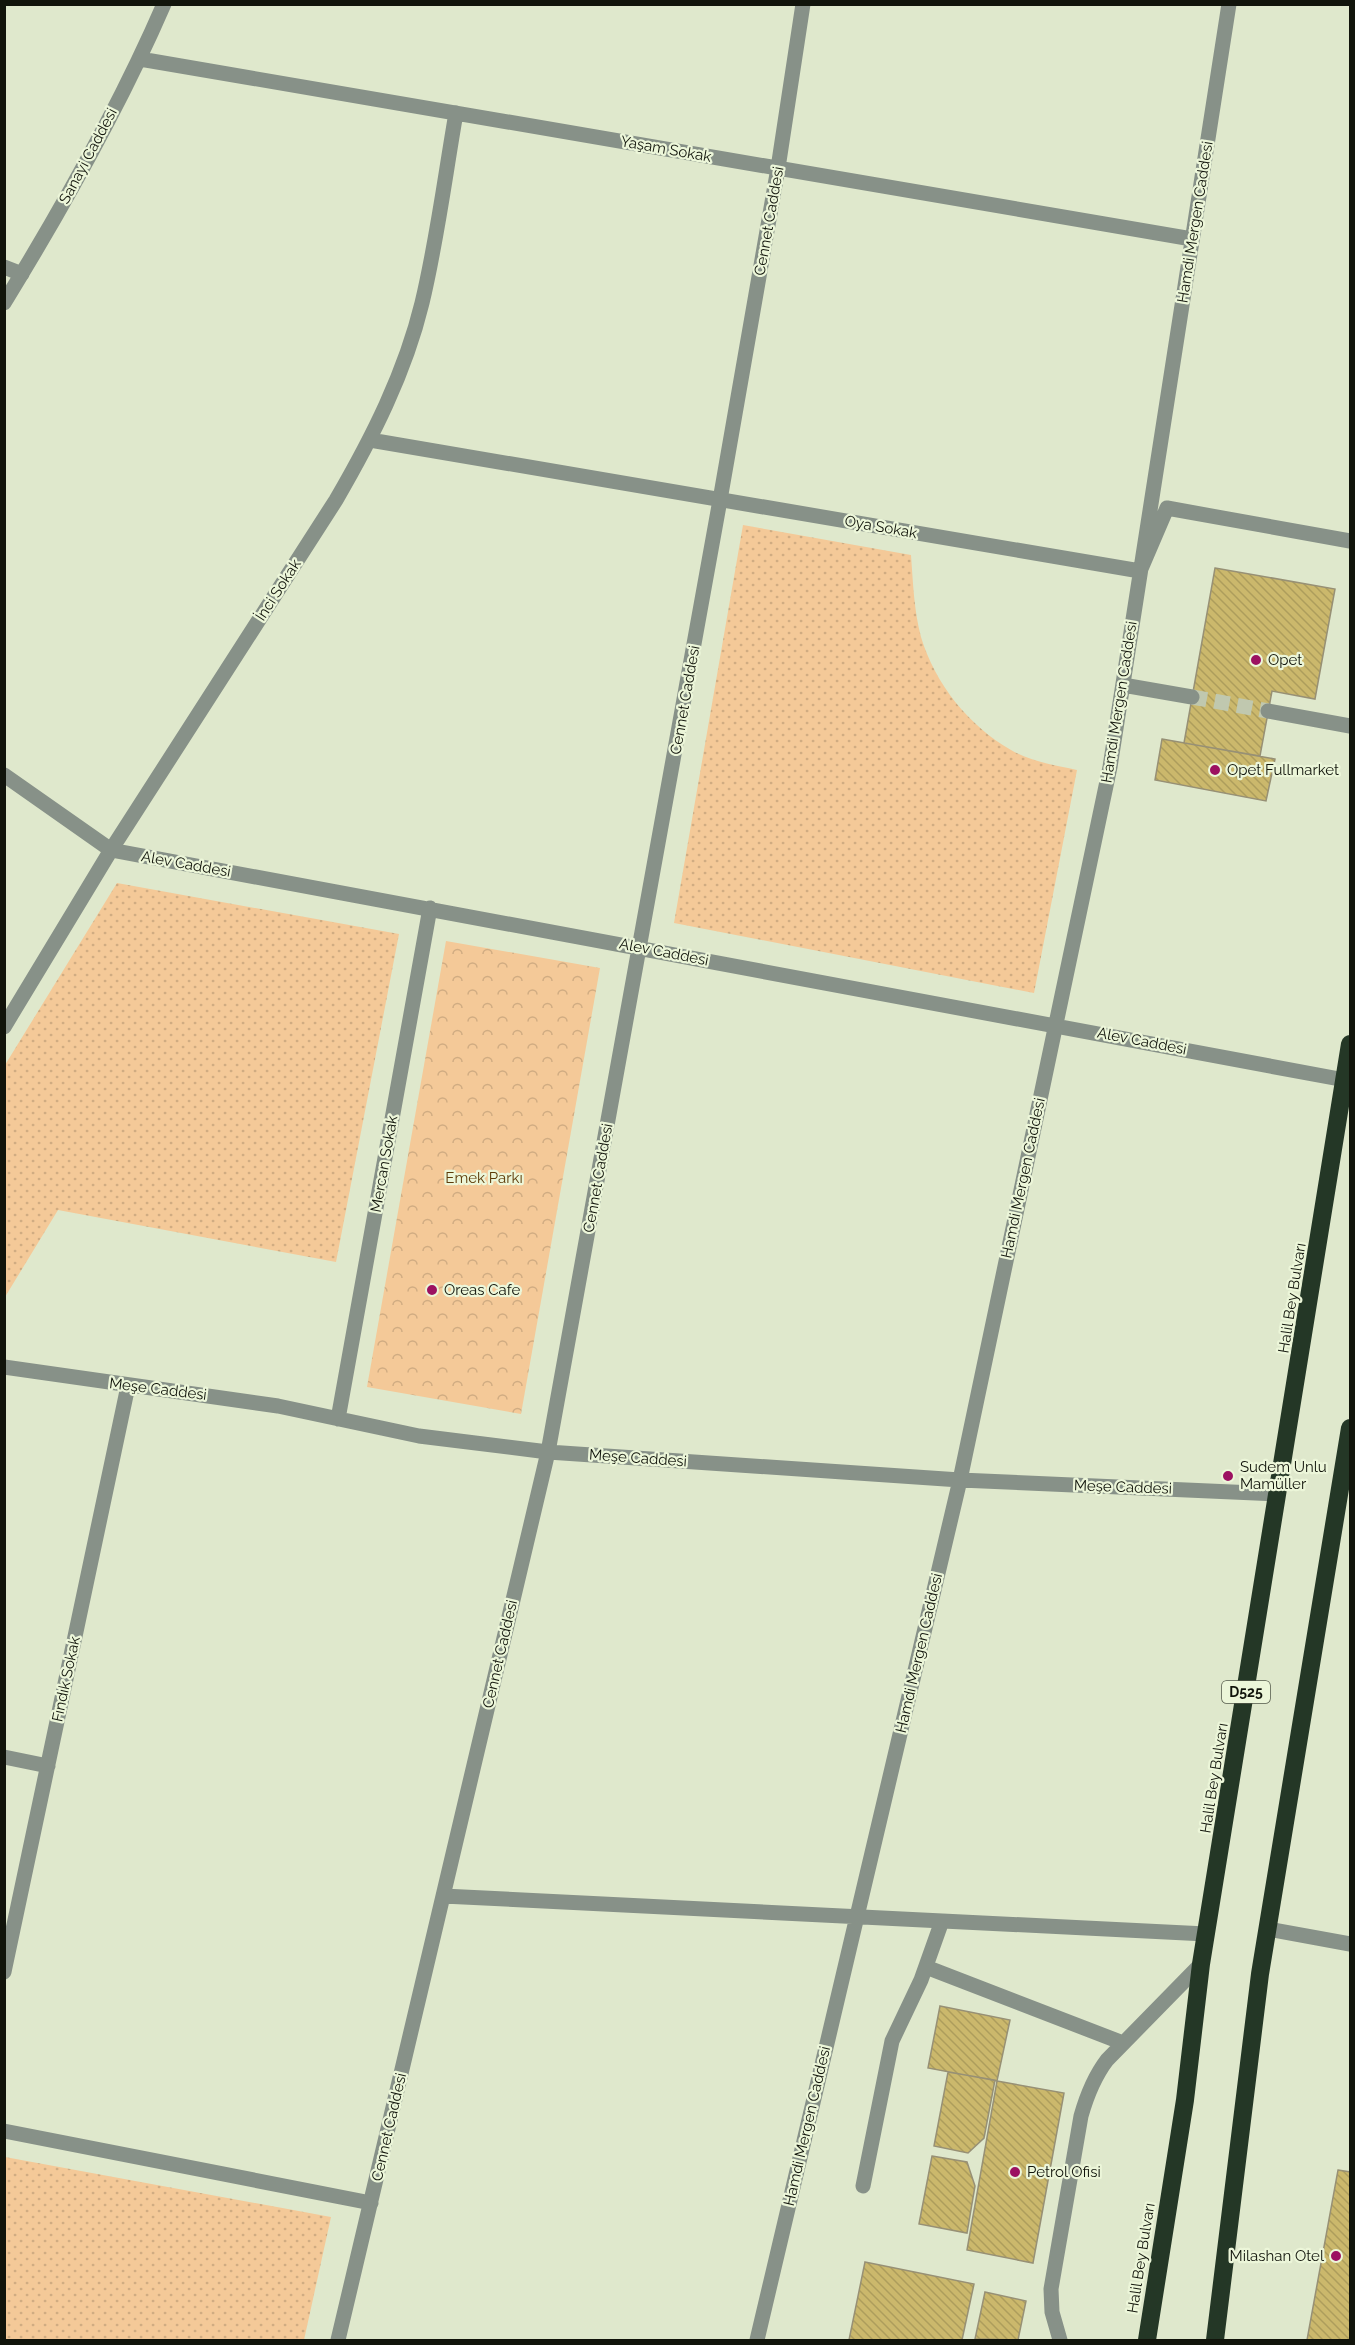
<svg xmlns="http://www.w3.org/2000/svg" width="1355" height="2345" viewBox="0 0 1355 2345" font-family="Raleway,sans-serif">
<style>
.grass{fill:url(#grass-dots)}
.park{fill:url(#park-crowns)}
.building{fill:url(#building-back-hatch);stroke:#979075;stroke-width:1.5}
.lines{fill:none;stroke-linecap:round;stroke-linejoin:round}
.minor-tunnel{stroke:#c0c8af;stroke-width:15;stroke-dasharray:15 8;stroke-linecap:butt}
.minor{stroke:#879188;stroke-width:15}
.highway{stroke:#243726;stroke-width:18}
.poi-dot{fill:#9c1161;stroke:#ecf6d9;stroke-width:2}
.labels{text-anchor:middle;dominant-baseline:central;stroke-width:4.5;stroke-linejoin:round;paint-order:stroke}
.shield{fill:#ecf6d9;stroke:#535849;stroke-width:1.5}
.shield-label{font-size:14px;font-weight:bold;fill:#11140b}
.street-label{font-size:15px;fill:#11140b;stroke:#ecf6d9}
.poi-label{font-size:15px;fill:#11140b;stroke:#ecf6d9;text-anchor:start}
.park-label{font-size:15px;fill:#5d3b08;stroke:#ecf6d9}
</style>
<defs>
<pattern id="grass-dots" width="8" height="8" patternUnits="userSpaceOnUse" patternTransform="scale(1.5)"><rect width="8" height="8" fill="#f4c998"/><path d="M2 2h.1M6 6h.1" fill="none" stroke="#d0ac82" stroke-width="1.8" stroke-linecap="round"/></pattern>
<pattern id="park-crowns" width="20" height="18" patternUnits="userSpaceOnUse" patternTransform="scale(1.5)"><rect width="20" height="18" fill="#f4c998"/><path d="M2 6a3 3 0 1 1 6 0M12 15a3 3 0 1 1 6 0" fill="none" stroke="#d0ac82"/></pattern>
<pattern id="building-back-hatch" width="6" height="6" patternUnits="userSpaceOnUse" patternTransform="scale(1.5)"><rect width="6" height="6" fill="#cbb86c"/><path d="M-1 5l2 2M0 0l6 6M5-1l2 2" fill="none" stroke="#ad9d5c"/></pattern>
</defs>
<rect width="100%" height="100%" fill="#dfe8cc"/>
<path class="grass" d="M743,525L911,555C913,582 914,611 921,637C935,684 969,726 1011,750C1031,762 1055,765 1077,770L1034,993L674,923Z
M117,883L399,934L336,1262L58,1210L5,1297V1065Z
M5,2157L331,2217L304,2340H5Z"/>
<path class="park" d="M446,941L600,968L521,1414L367,1387Z"/>
<path class="building" d="M1215,568L1335,589L1315,699L1272,691L1260,756L1184,743Z
M1162,739L1275,759L1266,801L1155,780Z
M940,2006L1010,2020L997,2081L928,2068Z
M948,2072L995,2080L984,2138L968,2153L934,2146Z
M997,2081L1064,2093L1033,2263L967,2250Z
M932,2156L967,2162L975,2186L967,2233L919,2224Z
M1338,2170L1350,2172V2340H1307Z
M865,2262L974,2284L962,2340H849Z
M985,2292L1026,2301L1018,2340L975,2339Z"/>
<g class="lines">
<path class="minor-tunnel" d="M1192,697L1268,711"/>
<path class="minor" d="M140,59L1192,239
M4,267L22,274
M4,303C63,207 119,108 164,4
M370,440L1140,571L1167,508L1350,541
M1123,685L1192,697
M1268,711L1350,726
M4,775L111,850L1345,1080
M4,1027L111,850L336,500C372,438 405,373 422,303C437,241 445,176 456,113
M4,1367L278,1406L419,1436L548,1452L960,1480L1278,1494
M338,1419L430,908
M4,1757L48,1766
M443,1896L1206,1934
M1268,1929L1350,1944
M926,1967L1123,2043
M4,1972L128,1386
M4,2131L371,2203
M863,2186L892,2041L921,1980L942,1921
M338,2340L548,1452L720,500L778,168L803,4
M757,2340L960,1480L1110,767L1229,4
M1060,2340L1052,2312L1051,2289L1081,2116C1087,2095 1094,2077 1107,2060L1201,1964"/>
<path class="highway" d="M1147,2340L1185,2100L1201,1964L1350,1044
M1215,2340L1260,1974L1350,1428"/>
</g>
<g class="poi-dot">
<circle cx="1256" cy="660" r="6"/>
<circle cx="1215" cy="770" r="6"/>
<circle cx="432" cy="1290" r="6"/>
<circle cx="1228" cy="1476" r="6"/>
<circle cx="1015" cy="2172" r="6"/>
<circle cx="1336" cy="2256" r="6"/>
</g>
<g class="labels">
<rect class="shield" x="1222" y="1681" width="48" height="22" rx="4.5"/>
<g class="shield-label">
<text x="1246" y="1692">D525</text>
</g>
<g class="street-label">
<text transform="translate(666 149) rotate(10)">Yaşam Sokak</text>
<text transform="translate(88 156) rotate(-62)">Sanayi Caddesi</text>
<text transform="translate(769 221) rotate(-80)">Cennet Caddesi</text>
<text transform="translate(1195 222) rotate(-81)">Hamdi Mergen Caddesi</text>
<text transform="translate(881 527) rotate(10)">Oya Sokak</text>
<text transform="translate(278 590) rotate(-57)">İnci Sokak</text>
<text transform="translate(685 700) rotate(-80)">Cennet Caddesi</text>
<text transform="translate(1119 702) rotate(-81)">Hamdi Mergen Caddesi</text>
<text transform="translate(186 864) rotate(10)">Alev Caddesi</text>
<text transform="translate(664 952) rotate(11)">Alev Caddesi</text>
<text transform="translate(1142 1041) rotate(11)">Alev Caddesi</text>
<text transform="translate(384 1164) rotate(-80)">Mercan Sokak</text>
<text transform="translate(598 1178) rotate(-80)">Cennet Caddesi</text>
<text transform="translate(1023 1178) rotate(-78)">Hamdi Mergen Caddesi</text>
<text transform="translate(1292 1298) rotate(-81)">Halil Bey Bulvarı</text>
<text transform="translate(158 1389) rotate(7)">Meşe Caddesi</text>
<text transform="translate(638 1458) rotate(4)">Meşe Caddesi</text>
<text transform="translate(1123 1487) rotate(2)">Meşe Caddesi</text>
<text transform="translate(919 1653) rotate(-77)">Hamdi Mergen Caddesi</text>
<text transform="translate(500 1654) rotate(-77)">Cennet Caddesi</text>
<text transform="translate(66 1679) rotate(-78)">Fındık Sokak</text>
<text transform="translate(1214 1778) rotate(-81)">Halil Bey Bulvarı</text>
<text transform="translate(807 2126) rotate(-77)">Hamdi Mergen Caddesi</text>
<text transform="translate(389 2127) rotate(-77)">Cennet Caddesi</text>
<text transform="translate(1141 2258) rotate(-81)">Halil Bey Bulvarı</text>
</g>
<g class="poi-label">
<text x="1268" y="660">Opet</text>
<text x="1227" y="770">Opet Fullmarket</text>
<text x="444" y="1290">Oreas Cafe</text>
<text x="1240" y="1467">Sudem Unlu<tspan x="1240" dy="17">Mamüller</tspan></text>
<text x="1027" y="2172">Petrol Ofisi</text>
<text x="1324" y="2256" text-anchor="end">Milashan Otel</text>
</g>
<g class="park-label">
<text x="484" y="1178">Emek Parkı</text>
</g>
</g>
<rect width="1355" height="2345" fill="none" stroke="#11140b" stroke-width="12"/>
</svg>
